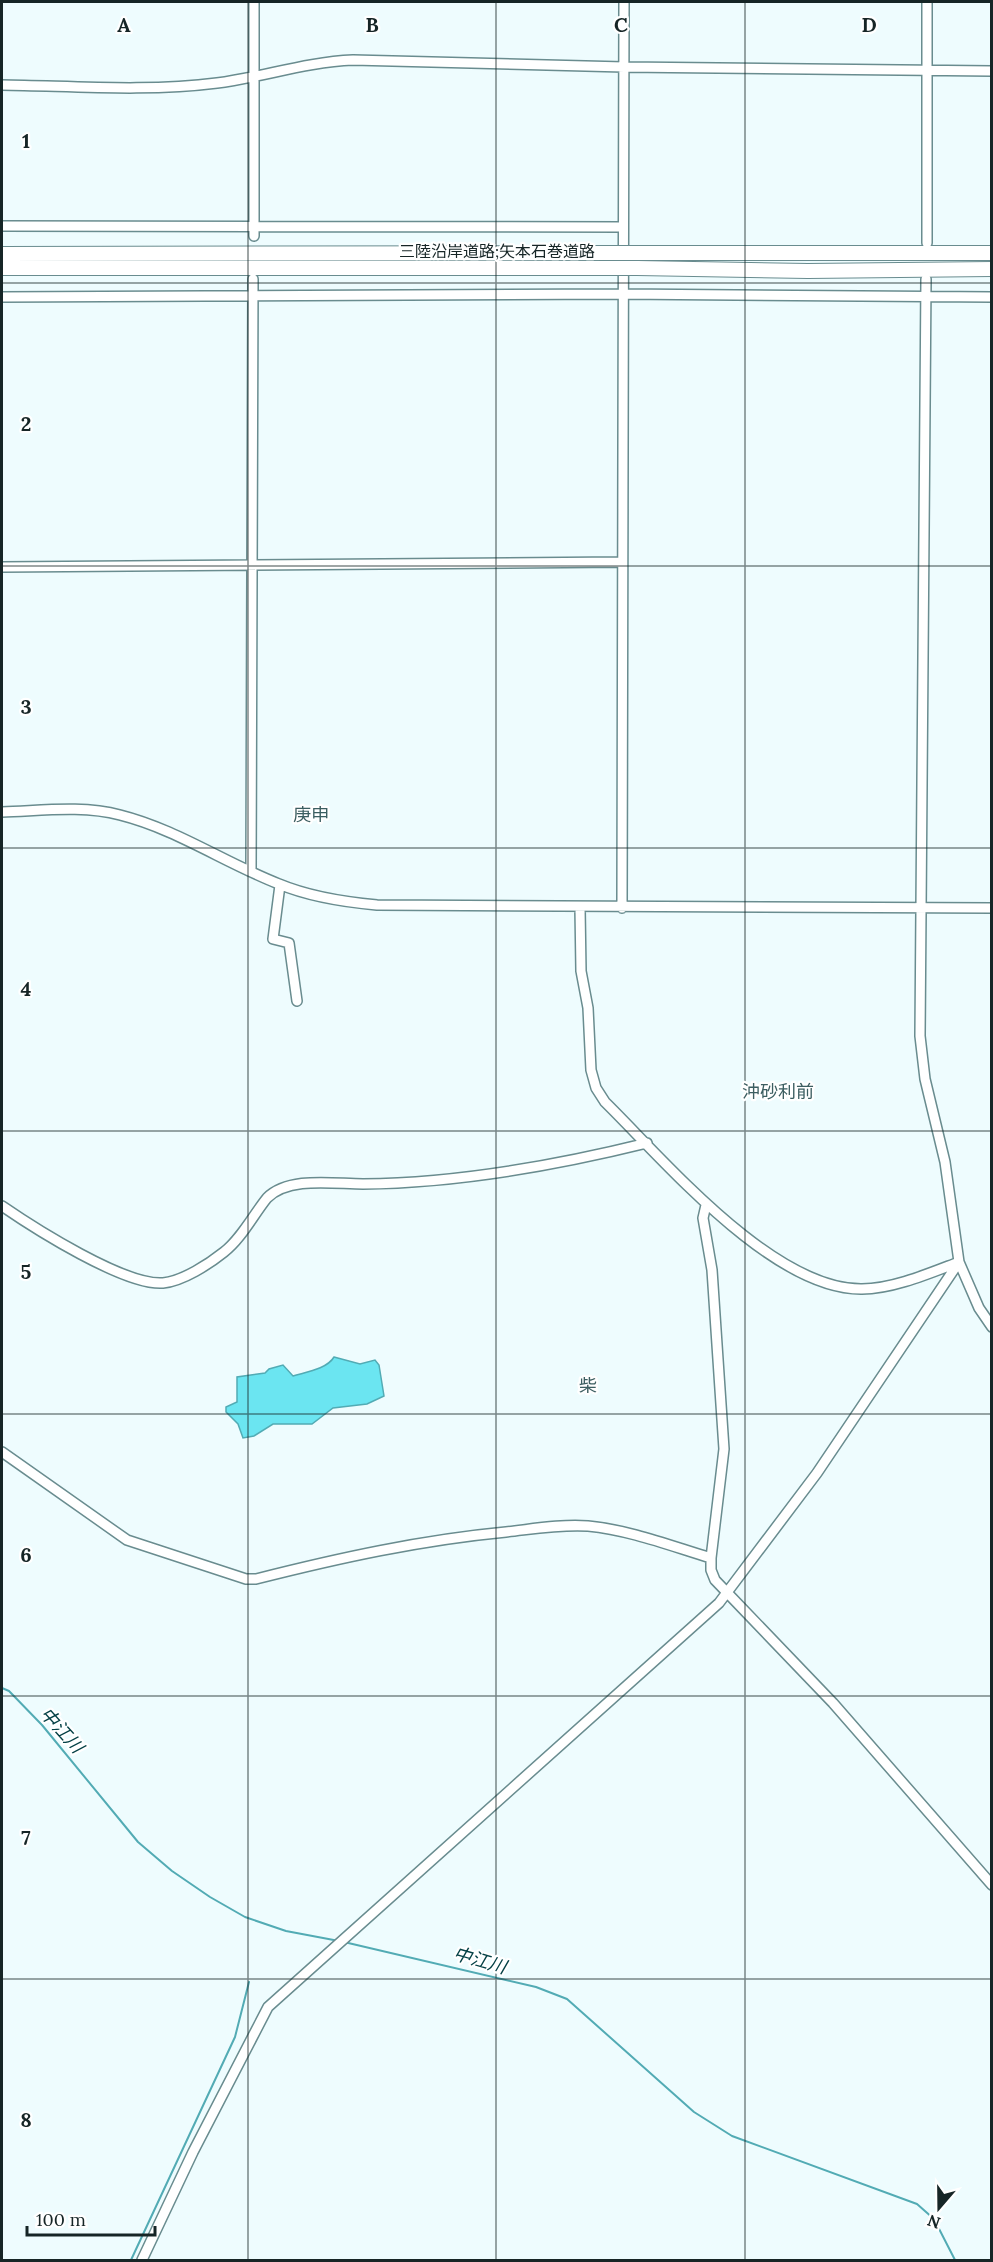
<svg xmlns="http://www.w3.org/2000/svg" width="993" height="2262" viewBox="0 0 993 2262" font-family="Lora,'Noto Sans JP',serif">
<style>
.water{fill:#6be5f1;stroke:#52abb4;stroke-width:1.5}
.lines{fill:none;stroke-linecap:round;stroke-linejoin:round}
.stream{stroke:#52abb4;stroke-width:2}
.minor-casing{stroke:#698c8f;stroke-width:12}
.highway-casing{stroke:#698c8f;stroke-width:16}
.minor{stroke:#fff;stroke-width:9}
.highway{stroke:#fff;stroke-width:14}
.highway-bridge-casing{stroke:#698c8f;stroke-width:16;stroke-linecap:butt}
.highway-bridge{stroke:#fff;stroke-width:14}
.grid{fill:none;stroke:#162526;stroke-width:1.5;stroke-opacity:0.55}
.labels{text-anchor:middle;dominant-baseline:central;stroke-width:4.5;stroke-linejoin:round;paint-order:stroke}
.street-label{font-size:16px;fill:#162526;stroke:#fff}
.neighbourhood-label{font-size:18px;fill:#3c5e61;stroke:#fff}
.water-label{font-size:18px;font-style:italic;fill:#044045;stroke:#fff}
.grid-label{font-size:20px;text-anchor:middle;font-weight:bold;fill:#162526;stroke:#fff;stroke-width:4.5;stroke-linejoin:round;paint-order:stroke}
</style>
<rect width="100%" height="100%" fill="#eefcfe"/>
<path class="water" d="M334,1357L360,1364L375,1360L379,1365L384,1396L367,1404L333,1408L312,1424H273L254,1436L243,1438L238,1424L226,1412V1407L237,1402V1377L265,1373L269,1369L283,1365L293,1376C306,1372 327,1369 334,1357Z"/>
<g class="lines">
<path class="stream" d="M2,1688L9,1691L42,1725L138,1842L172,1871L210,1897L245,1917L286,1931L339,1941
M344,1942L536,1987L567,1999L694,2112L732,2136L917,2204L934,2219L955,2260
M131,2260L235,2037L249,1982"/>
<g class="minor-casing">
<path id="minor" d="M2,85C73,86 146,92 217,83C263,77 306,62 353,60L624,67L992,71
M2,226L623,227
M254,236V2
M927,243V2
M926,279L920,1036L925,1079L945,1162L959,1262L979,1308L992,1327
M2,297L622,294L992,297
M2,567L621,562
M2,812C40,811 82,805 120,815C176,829 225,863 279,884C310,897 344,902 377,905L992,908
M251,871L253,279
M280,885L273,939L289,943L297,1001
M580,908L581,971L588,1008L591,1070L596,1088L605,1102C665,1161 773,1290 862,1289C893,1289 930,1273 959,1262
M622,908L624,2
M706,1205L703,1218L712,1270L724,1449L711,1558V1570L715,1580L833,1703L992,1885
M2,1206C34,1228 125,1286 163,1283C183,1281 209,1264 224,1252C241,1239 254,1214 267,1198C289,1176 334,1184 363,1184C459,1183 554,1166 647,1143
M2,1452L127,1540L246,1579H256C339,1558 421,1540 506,1532C533,1529 561,1524 588,1526C630,1530 671,1546 711,1558
M142,2260L193,2152L268,2007L719,1603L817,1473L959,1262"/>
</g>
<g class="highway-casing">
<path id="highway" d="M637,253H992
M2,254L610,253
M2,268H610
M637,268L808,271L992,269"/>
</g>
<use href="#minor" class="minor"/>
<use href="#highway" class="highway"/>
<g class="highway-bridge-casing">
<path id="highway-bridge" d="M610,253H637
M610,268H637"/>
</g>
<use href="#highway-bridge" class="highway-bridge"/>
</g>
<path class="grid" d="M248,2V2260M496,2V2260M745,2V2260M2,283H992M2,566H992M2,848H992M2,1131H992M2,1414H992M2,1696H992M2,1979H992"/>
<g class="labels">
<g class="street-label">
<text x="497" y="251">三陸沿岸道路;矢本石巻道路</text>
</g>
<g class="neighbourhood-label">
<text x="311" y="814">庚申</text>
<text x="778" y="1091">沖砂利前</text>
<text x="588" y="1385">柴</text>
</g>
<g class="water-label">
<text transform="translate(62 1730) rotate(48)">中江川</text>
<text transform="translate(480 1960) rotate(16)">中江川</text>
</g>
</g>
<g class="grid-label">
<text x="124" y="32">A</text>
<text x="372" y="32">B</text>
<text x="621" y="32">C</text>
<text x="869" y="32">D</text>
<text x="26" y="148">1</text>
<text x="26" y="431">2</text>
<text x="26" y="714">3</text>
<text x="26" y="996">4</text>
<text x="26" y="1279">5</text>
<text x="26" y="1562">6</text>
<text x="26" y="1845">7</text>
<text x="26" y="2127">8</text>
</g>
<rect width="993" height="2262" fill="none" stroke="#162526" stroke-width="6"/>
<g transform="translate(939 2208) rotate(200)" stroke="#ffffff" stroke-width="4.5" paint-order="stroke">
<path d="M0-4.5L10 22L0 15L-10 22Z" fill="#162526"/>
<text y="-9" font-size="16" font-weight="bold" text-anchor="middle" fill="#162526">N</text>
</g>
<path d="M27 2226v9h128v-9" fill="none" stroke="#162526" stroke-width="3"/>
<text x="36" y="2226" font-size="18" fill="#162526" stroke="#ffffff" stroke-width="4.5" paint-order="stroke">100 m</text>
</svg>
